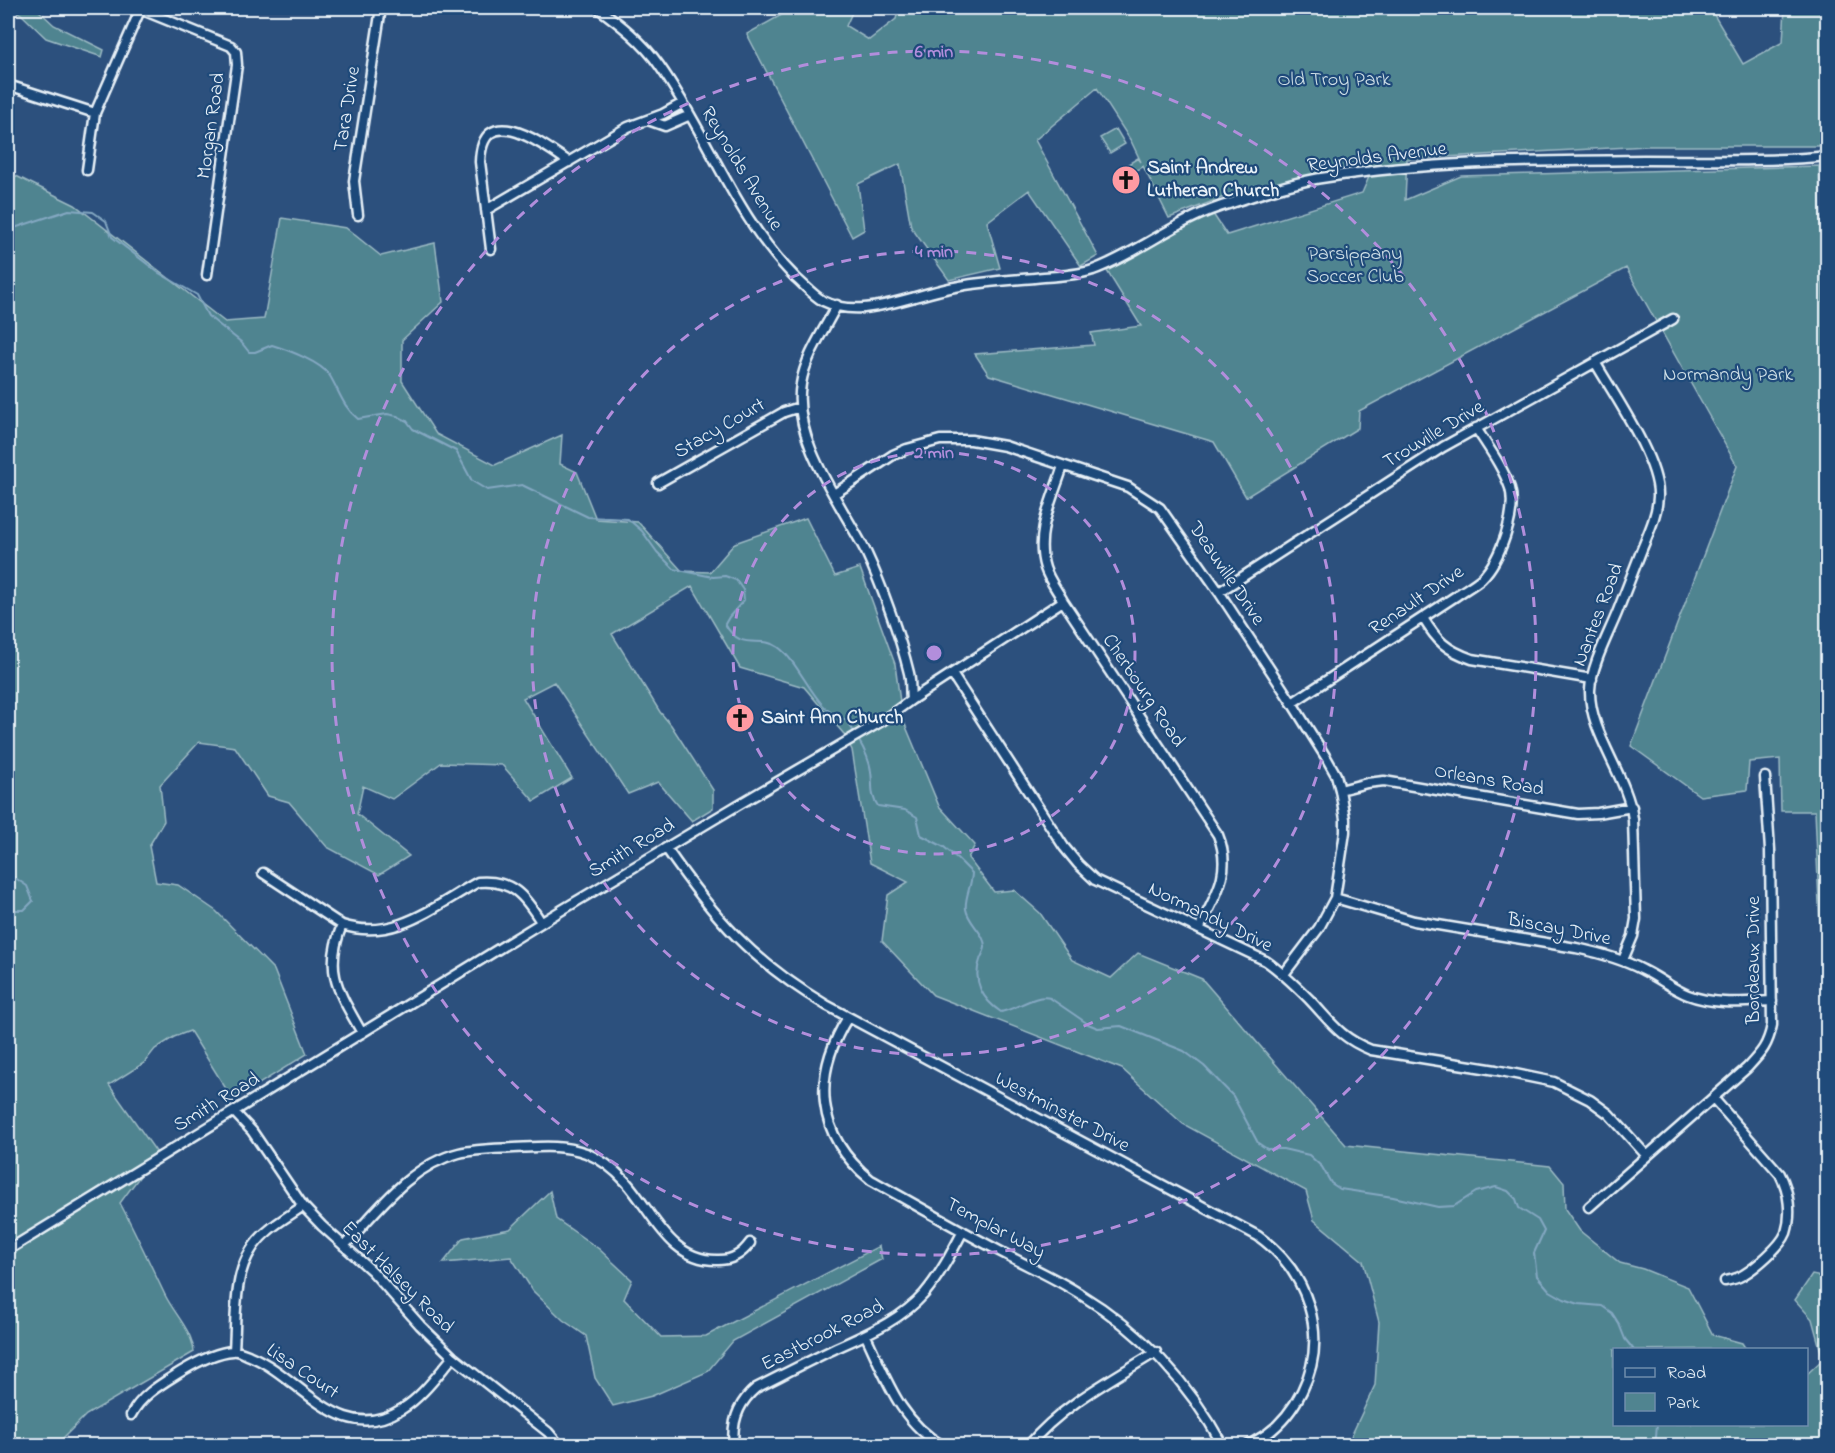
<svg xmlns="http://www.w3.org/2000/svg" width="1835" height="1453" viewBox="0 0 1835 1453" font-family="'Indie Flower',sans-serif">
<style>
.green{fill:#508490;stroke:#9cbac4;stroke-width:1.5}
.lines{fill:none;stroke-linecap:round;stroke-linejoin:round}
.stream{stroke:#84a8c2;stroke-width:2}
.minor-casing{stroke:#e8f1f8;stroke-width:13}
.minor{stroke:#1f4a7a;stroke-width:8}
.ring{fill:none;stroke:#b28edc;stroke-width:3;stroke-dasharray:10 8}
.labels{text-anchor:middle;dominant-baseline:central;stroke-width:4.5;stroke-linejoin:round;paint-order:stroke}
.park-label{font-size:20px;fill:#d1e1e8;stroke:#1f4a7a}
.street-label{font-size:20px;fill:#e8f1f8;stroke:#1f4a7a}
.poi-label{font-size:20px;font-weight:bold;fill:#e8f1f8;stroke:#1f4a7a;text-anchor:start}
.centre{fill:#b28edc;stroke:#1f4a7a;stroke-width:3}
.ring-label{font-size:18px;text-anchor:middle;font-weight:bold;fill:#b28edc;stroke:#1f4a7a;stroke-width:4.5;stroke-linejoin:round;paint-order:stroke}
</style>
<rect width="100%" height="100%" fill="#2c507d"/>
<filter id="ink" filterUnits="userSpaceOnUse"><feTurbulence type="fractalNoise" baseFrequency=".0167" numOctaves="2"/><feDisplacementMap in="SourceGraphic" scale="12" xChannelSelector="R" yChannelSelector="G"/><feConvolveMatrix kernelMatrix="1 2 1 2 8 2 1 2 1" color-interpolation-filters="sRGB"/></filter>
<g filter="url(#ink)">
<path class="green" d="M10,8H36L54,25L104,50L102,57L46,38L21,14Z
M794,8H854L846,26L869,40L896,19L899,8H1716L1714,15L1743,64L1783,42L1785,8H1827V123L1819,146H1648L1407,159L1405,200L1461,176L1819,166L1828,466L1827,1091L1815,811H1781L1780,759L1749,762L1747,790L1700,796L1631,746L1737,466L1626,268L1359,411L1358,428L1246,497L1214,442L989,375L975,354L1094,345L1091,333L1141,326L1107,271L1189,224L1213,214L1227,235L1362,193L1372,170L1380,166L1250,187L1169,218L1143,166L1130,174L1125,166L1138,158L1141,162L1131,141L1097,88L1035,140L1098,256L1081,266L1029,190L987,222L1000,268L949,280L911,227L900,164L858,184L864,230L852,237L747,34Z
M1116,129L1125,144L1110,153L1100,138Z
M8,172L75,205L225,322L264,319L282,218L346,228L381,256L435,243L443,302L402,340V381L436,434L495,465L562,435L560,464L577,472L596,519L638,522L682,571L710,572L735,543L806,518L835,576L860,568L895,664L902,717L939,806L975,845L968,858L994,892L1014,890L1040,913L1072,960L1111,978L1138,953L1202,979L1346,1145L1550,1166L1564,1183L1565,1209L1580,1231L1620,1263L1643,1269L1688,1287L1713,1335L1742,1343L1746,1349L1614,1350V1424H1806L1807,1374L1823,1359L1812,1319L1795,1300L1812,1275L1827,1278V1445H1347L1375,1385L1379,1322L1363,1261L1314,1220L1306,1191L1183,1124L1122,1069L933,995L882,941L888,895L908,882L870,863L852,750L843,733L804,687L740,668L692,586L612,634L660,712L671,725L713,790V808L692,821L658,782L628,794L554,682L523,698L572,778L534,801L502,765L441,763L392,799L363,786L357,814L409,856L379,875L327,847L289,802L268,796L235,747L199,742L160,785L164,821L149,846L156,882L178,885L216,911L274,970L307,1054L233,1100L190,1031L174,1037L155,1049L144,1063L109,1085L157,1153L120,1203C136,1233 150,1264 165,1295C175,1315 192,1330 194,1352L86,1415L61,1440V1445H8Z
M550,1191L556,1219L599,1249L632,1280L624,1299L661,1337L706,1336L879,1246L882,1259L733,1341L707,1372L652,1396L613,1406L595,1378L586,1336L563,1320L533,1291L511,1257L443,1263L463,1238L510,1229Z"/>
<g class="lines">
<path class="stream" d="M8,230L69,210L93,212L106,221L112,237L159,273L197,295L208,316L241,342L249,352H255L272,345C288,350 321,362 330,376C339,391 343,407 358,419L387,414L397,416L407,421L413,429L456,451L472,481L487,490L522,485L588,517L628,519L642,531L657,552L674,569L713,577L725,576L736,580L743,590L744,600L729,617L725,624C741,653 760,634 778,647C803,665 815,714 847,720L855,734
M858,739C864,749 870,761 871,772C873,784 870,796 878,806L905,810L917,817L921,835L944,847L958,859L972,873C972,885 964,899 966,909C968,923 985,933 985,947C985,951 981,956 980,960C972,982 983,1000 1001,1012C1017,1009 1035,994 1050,998L1088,1024L1098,1028L1121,1026L1184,1051L1204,1066L1233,1096L1258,1143L1267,1149H1283L1309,1155L1322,1167L1331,1183L1340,1189L1393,1197L1438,1207L1454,1206L1476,1192L1496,1187L1508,1191L1516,1199L1519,1208L1538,1220L1544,1231L1534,1253L1537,1276L1550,1291L1564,1299L1579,1304L1602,1306L1612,1313L1619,1324L1625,1339L1634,1350
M8,873L27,886L33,901L24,910H8
M1652,1446L1656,1437L1657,1424"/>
<g class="minor-casing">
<path id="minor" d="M598,8C620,24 643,42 659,65C708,134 735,218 796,278C805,286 813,295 823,301C835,307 850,309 864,308C897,305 928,291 960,286C988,281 1016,280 1044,277C1061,276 1077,275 1093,270C1137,254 1174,222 1219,207C1254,196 1291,182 1328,177C1432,161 1539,161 1644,160C1705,160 1767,162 1828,156
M140,9L231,46L236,52L237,65L207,275
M8,85L95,113
M648,120L665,126L690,115
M87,170L95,113L141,8
M486,210L628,127L663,114L683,103
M358,215L354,181L381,8
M491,249L480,162C482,98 544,145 569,162
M1595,362C1614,395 1660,461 1658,497C1657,515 1649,532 1642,549C1634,570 1625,592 1617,613C1608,635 1591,667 1590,690C1589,733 1627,775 1633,819L1636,919L1633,936L1623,960
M1063,466C1053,498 1034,534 1045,568C1049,580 1057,590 1063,601L1218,835C1233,872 1215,896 1199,929
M658,483L784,412L800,407
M834,494L893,455L907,449L940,440H971L1005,446L1128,487L1160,508L1219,592L1292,703L1327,759L1336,775L1340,790L1345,819V832L1335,898L1319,928L1284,974
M1219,592L1443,447L1673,319
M1423,618C1437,641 1446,650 1472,659L1592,679
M952,674L1064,847L1078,864L1095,880L1266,961C1282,972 1295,985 1309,999C1331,1022 1339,1037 1371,1050L1496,1070L1554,1082L1590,1100L1609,1114L1647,1156
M911,700L1063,601
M1292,703L1456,596C1464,590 1474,585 1482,578C1500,560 1517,513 1510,488C1503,467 1488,447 1476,428
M1340,790L1367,783L1384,781L1578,814L1598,813L1632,807
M666,848C715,919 752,961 826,1005L1258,1236C1307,1271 1330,1335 1302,1391C1294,1407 1282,1423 1267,1434C1261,1438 1254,1442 1247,1446
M263,873L342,925C395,942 434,906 478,882C512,879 525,896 541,922
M1335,898L1414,921L1576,948C1600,953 1622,959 1643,970C1658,977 1672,989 1688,995C1714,1005 1744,1002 1772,1001
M342,925C323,972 339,992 362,1033
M848,1017C812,1075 815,1135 871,1180C916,1205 961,1231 1007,1255C1032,1268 1057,1279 1080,1294C1141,1331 1189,1383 1223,1446
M1713,1098L1780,1174C1789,1191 1792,1214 1786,1233C1781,1246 1755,1268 1743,1275C1738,1278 1731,1280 1725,1281
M234,1112L252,1131L303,1206L322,1226L372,1271L420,1325L453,1357L548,1432L560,1446
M1589,1207L1747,1068C1761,1053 1768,1046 1772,1025L1770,850L1765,777
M344,1246C377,1211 410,1165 459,1153C477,1149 496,1149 514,1148C538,1147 562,1144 586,1153C601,1159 615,1170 626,1182C653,1212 670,1262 719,1260C733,1260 742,1254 750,1243
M8,1250L562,910L738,805L882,721L911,700C910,691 911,681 909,673C900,636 882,586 866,552C842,505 791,439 801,384C805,357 824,330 837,305
M866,1336C886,1378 900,1422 943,1446
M234,1350C237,1307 231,1260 269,1230C279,1221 292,1214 303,1206
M131,1415C142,1394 163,1383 182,1371C197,1362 216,1352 233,1351C238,1350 245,1354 250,1356C302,1377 339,1448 402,1409C422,1397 438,1374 453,1357
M734,1446C731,1422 738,1403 756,1388C780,1376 805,1363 830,1351C864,1335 899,1322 924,1294C940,1275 952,1252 963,1231
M1028,1446C1062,1405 1111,1380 1156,1352"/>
</g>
<use href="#minor" class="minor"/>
</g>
</g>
<g class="ring">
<circle cx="934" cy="653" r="201"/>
<circle cx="934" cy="653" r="402"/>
<circle cx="934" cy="653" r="602"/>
</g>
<defs>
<g id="church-disc" transform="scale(1.5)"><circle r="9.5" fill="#ff9aa2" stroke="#1f4a7a"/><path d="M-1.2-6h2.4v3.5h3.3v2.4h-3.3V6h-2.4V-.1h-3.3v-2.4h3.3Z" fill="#111"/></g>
</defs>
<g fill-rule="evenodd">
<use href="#church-disc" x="1126" y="180"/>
<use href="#church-disc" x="740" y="718"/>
</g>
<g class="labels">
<g class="park-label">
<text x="1334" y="80">Old Troy Park</text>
<text x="1355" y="254">Parsippany<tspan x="1355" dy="23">Soccer Club</tspan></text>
<text x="1728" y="375">Normandy Park</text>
</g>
<g class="street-label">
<text transform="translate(348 109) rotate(-81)">Tara Drive</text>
<text transform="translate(212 126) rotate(-82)">Morgan Road</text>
<text transform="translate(1377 158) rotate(-7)">Reynolds Avenue</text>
<text transform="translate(741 169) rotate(59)">Reynolds Avenue</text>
<text transform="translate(720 429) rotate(-30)">Stacy Court</text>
<text transform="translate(1434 435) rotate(-31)">Trouville Drive</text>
<text transform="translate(1226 574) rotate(56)">Deauville Drive</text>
<text transform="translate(1417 601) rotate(-34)">Renault Drive</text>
<text transform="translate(1599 615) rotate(-69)">Nantes Road</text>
<text transform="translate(1143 691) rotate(56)">Cherbourg Road</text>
<text transform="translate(1489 781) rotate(10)">Orleans Road</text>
<text transform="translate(632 849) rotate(-31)">Smith Road</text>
<text transform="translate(1210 918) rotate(26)">Normandy Drive</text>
<text transform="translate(1559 930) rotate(11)">Biscay Drive</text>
<text transform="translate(1754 960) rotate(-90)">Bordeaux Drive</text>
<text transform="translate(217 1103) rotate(-31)">Smith Road</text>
<text transform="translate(1062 1113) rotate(28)">Westminster Drive</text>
<text transform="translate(995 1229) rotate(28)">Templar Way</text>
<text transform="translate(397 1278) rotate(45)">East Halsey Road</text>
<text transform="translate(823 1336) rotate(-27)">Eastbrook Road</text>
<text transform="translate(302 1372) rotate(34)">Lisa Court</text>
</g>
<g class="poi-label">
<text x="1147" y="168">Saint Andrew<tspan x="1147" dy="23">Lutheran Church</tspan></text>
<text x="761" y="718">Saint Ann Church</text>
</g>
</g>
<circle cx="934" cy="653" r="9" class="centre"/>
<g class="ring-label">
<text x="934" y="57">6 min</text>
<text x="934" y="257">4 min</text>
<text x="934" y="458">2 min</text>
</g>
<rect width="1835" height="1453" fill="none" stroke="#1f4a7a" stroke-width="30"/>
<rect x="15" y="15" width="1805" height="1423" fill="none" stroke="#e8f1f8" stroke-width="2" filter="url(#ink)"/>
<rect x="1613" y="1348" width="195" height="78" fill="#1f4a7a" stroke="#6f8dac" stroke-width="1.5"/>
<rect x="1625" y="1368" width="30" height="9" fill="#1f4a7a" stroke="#6f8dac" stroke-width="1.5"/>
<text x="1667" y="1378" font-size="18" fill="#e8f1f8">Road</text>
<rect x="1625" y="1393" width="30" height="18" fill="#508490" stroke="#6f8dac" stroke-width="1.5"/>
<text x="1667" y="1408" font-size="18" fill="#e8f1f8">Park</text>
</svg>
